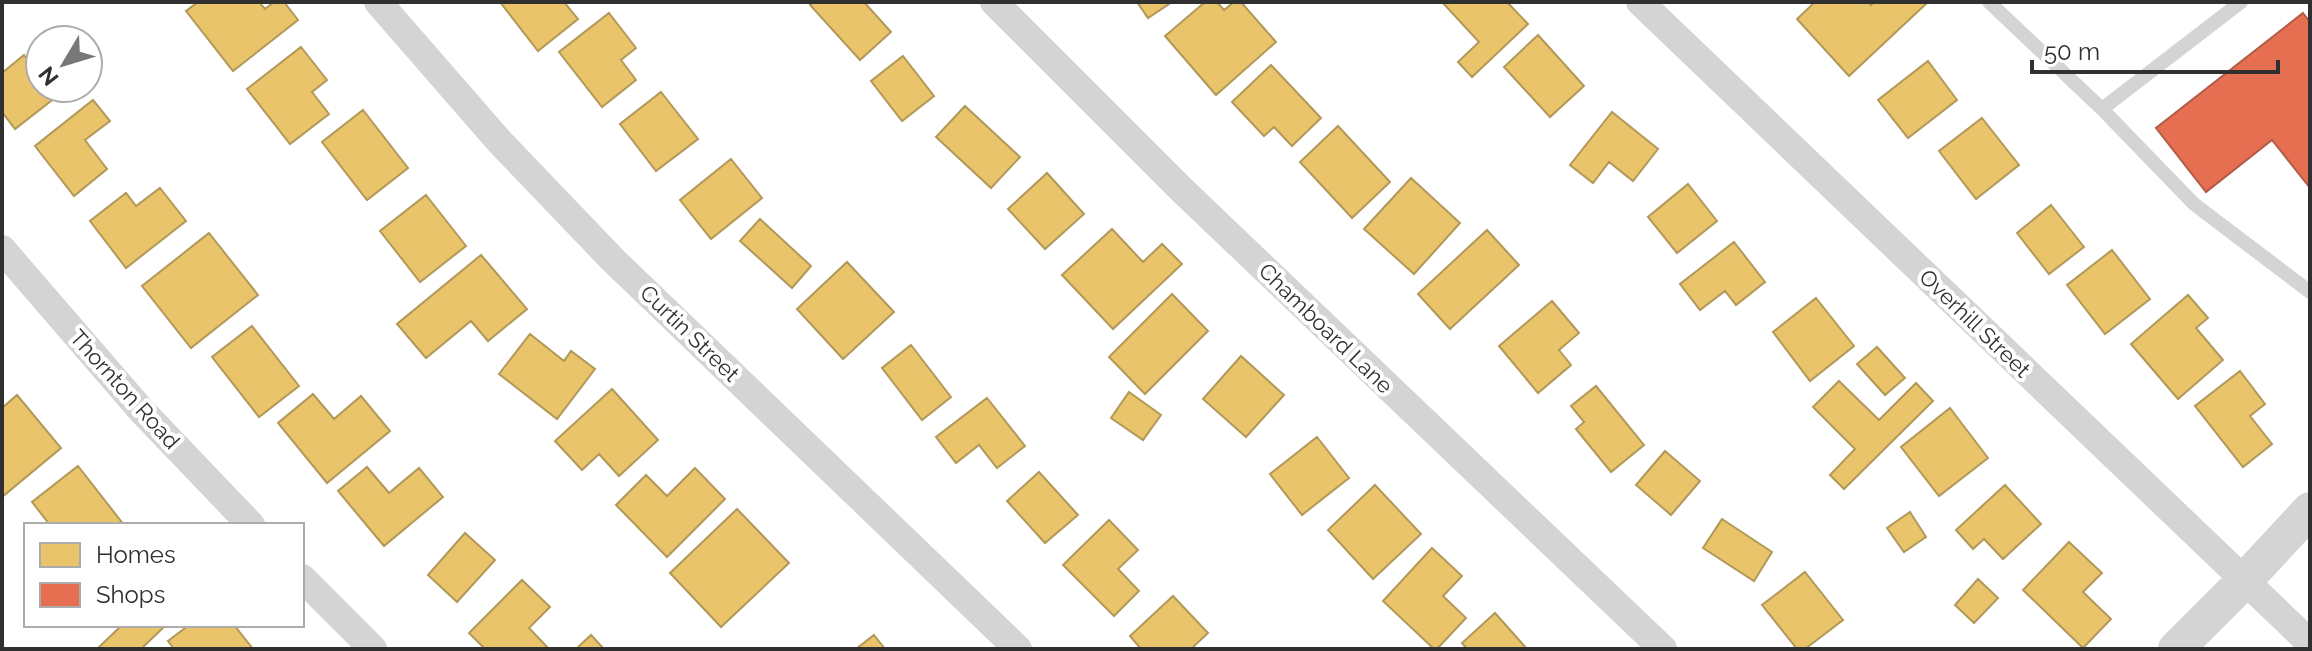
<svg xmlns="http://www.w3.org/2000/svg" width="2312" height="651" viewBox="0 0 2312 651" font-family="Raleway,sans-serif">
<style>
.homes{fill:#e9c46a;stroke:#b29859;stroke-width:2}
.shops{fill:#e76f51;stroke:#b05c47;stroke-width:2}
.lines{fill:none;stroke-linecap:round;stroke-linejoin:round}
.service{stroke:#d4d4d4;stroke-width:14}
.minor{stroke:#d4d4d4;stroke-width:28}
.tertiary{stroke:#d4d4d4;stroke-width:36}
.labels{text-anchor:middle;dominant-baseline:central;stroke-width:8;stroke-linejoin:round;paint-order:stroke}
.street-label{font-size:22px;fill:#303030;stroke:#fff}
</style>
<rect width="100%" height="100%" fill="#fff"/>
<path class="homes" d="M198,2H259L265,9L274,2H284L298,20L233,71L186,11Z
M500,2H564L578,19L538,51Z
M814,2H864L891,32L860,60L810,5Z
M1137,2H1172L1148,18Z
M1205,2H1217L1224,10L1234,2H1241L1276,42L1216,95L1165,36Z
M1442,2H1507L1528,24L1472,77L1458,62L1479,42Z
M1815,2H1868L1871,5L1874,2H1928L1849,76L1797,19Z
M609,13L636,48L621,60L636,80L602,107L559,52Z
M1538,35L1584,86L1550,117L1504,67Z
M301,47L327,80L312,92L329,114L290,144L247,89Z
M24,55L40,76V88H49L56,97L15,129L2,112V73Z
M903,56L934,96L902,121L871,81Z
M1928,61L1957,100L1908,138L1878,100Z
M1271,65L1321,118L1292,146L1274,127L1264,136L1232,102Z
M661,92L698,139L656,171L620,124Z
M93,100L110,121L85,140L107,169L74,196L35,146Z
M965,106L1020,157L991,188L936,137Z
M363,110L408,168L367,200L322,142Z
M1612,112L1658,149L1633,181L1609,162L1593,183L1570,165Z
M1982,118L2019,165L1976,199L1939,151Z
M1338,126L1390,182L1352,218L1300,162Z
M731,159L762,198L711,239L680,200Z
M1047,173L1084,214L1045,249L1008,209Z
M1411,178L1460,223L1414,274L1364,229Z
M1688,184L1717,221L1677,253L1648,217Z
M160,188L186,221L126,268L90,221L126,193L136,206Z
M426,195L466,246L420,282L380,231Z
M2051,205L2084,247L2049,274L2017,233Z
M760,219L811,266L792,288L740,241Z
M1112,229L1143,262L1162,244L1182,264L1113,329L1062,275Z
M1487,230L1519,265L1450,329L1418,294Z
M209,233L258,295L191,348L142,286Z
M1734,242L1765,282L1736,305L1725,291L1700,310L1680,284Z
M2112,250L2150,299L2105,334L2067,285Z
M481,255L527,309L488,341L471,321L426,358L397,324Z
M847,262L894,312L843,359L797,309Z
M1172,294L1208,331L1145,394L1109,357Z
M2188,295L2208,318L2196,328L2223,360L2178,399L2131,344Z
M1816,298L1854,346L1810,381L1773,332Z
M1552,301L1579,333L1559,350L1571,365L1538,393L1499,346Z
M252,326L299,386L259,417L212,357Z
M530,334L564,361L571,351L595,369L557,419L499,374Z
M911,345L951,397L922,420L882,368Z
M1877,347L1905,378L1885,395L1857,364Z
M1241,356L1284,395L1246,437L1203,399Z
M2240,371L2265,404L2250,416L2272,444L2243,467L2195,406Z
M1839,381L1879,420L1916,383L1933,401L1844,489L1830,475L1855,449L1813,407Z
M1596,386L1644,445L1611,472L1576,429L1584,422L1571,406Z
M612,389L658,440L619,476L599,454L582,470L555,441Z
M1129,392L1161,415L1143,440L1111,418Z
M313,394L334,419L361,396L390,431L327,483L278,423Z
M17,395L61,448L2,497V408Z
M987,398L1025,446L997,468L979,445L956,463L936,437Z
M1950,408L1988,458L1939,496L1901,447Z
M1317,437L1349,478L1302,515L1270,474Z
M1665,451L1700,481L1671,515L1636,485Z
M78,466L124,525H50L32,502Z
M367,467L389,493L419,468L443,497L384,546L338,491Z
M695,468L725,499L667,557L616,505L646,475L667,496Z
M1039,472L1078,515L1045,543L1007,501Z
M1375,485L1421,534L1373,579L1328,530Z
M2005,485L2041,524L2003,559L1984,539L1973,549L1956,530Z
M737,509L789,563L721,627L670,573Z
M1910,512L1926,537L1904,552L1887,528Z
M1722,519L1772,552L1754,581L1703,548Z
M1109,520L1138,550L1118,569L1139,591L1114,616L1063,565Z
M465,533L495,560L457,602L428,575Z
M2069,542L2102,573L2083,592L2111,619L2083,648L2023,590Z
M1432,548L1462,576L1443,596L1466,618L1437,649H1434L1383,601Z
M1805,572L1843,620L1805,649H1797L1762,605Z
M1978,579L1998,598L1974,623L1955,605Z
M522,580L550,607L529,628L549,649H485L469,633Z
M1173,596L1208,633L1191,649H1141L1130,636Z
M1495,613L1527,649H1467L1462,643Z
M122,625H166L141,649H97Z
M189,625H234L253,649H174L168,641Z
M591,635L604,649H576Z
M874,635L885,649H856Z"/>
<path class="shops" d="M2303,13L2310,22V188L2272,140L2206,192L2156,128Z"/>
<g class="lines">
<path class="service" d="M1989,2L2102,109L2194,204L2310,292
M2102,109L2241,2"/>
<path class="minor" d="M378,2L499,141L613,260L1018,649
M994,2L1182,190L1663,649
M1640,2L2310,643
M2,249L141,410L251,525
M302,578L373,649"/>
<path class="tertiary" d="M2176,649L2245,580L2310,510"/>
</g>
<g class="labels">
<g class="street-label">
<text transform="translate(1975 323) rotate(44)">Overhill Street</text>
<text transform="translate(1326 328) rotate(44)">Chamboard Lane</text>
<text transform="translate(690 333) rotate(44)">Curtin Street</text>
<text transform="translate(125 389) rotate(48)">Thornton Road</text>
</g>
</g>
<rect width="2312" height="651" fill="none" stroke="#303030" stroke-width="8"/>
<rect x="24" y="523" width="280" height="104" fill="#ffffff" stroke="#acacac" stroke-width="2"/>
<rect x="40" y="543" width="40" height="24" fill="#e9c46a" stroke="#acacac" stroke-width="2"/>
<text x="96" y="563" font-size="24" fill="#303030">Homes</text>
<rect x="40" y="583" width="40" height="24" fill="#e76f51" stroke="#acacac" stroke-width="2"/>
<text x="96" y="603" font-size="24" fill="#303030">Shops</text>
<g transform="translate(64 64) rotate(232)"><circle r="38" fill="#ffffff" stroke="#acacac" stroke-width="2"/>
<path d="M0-6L14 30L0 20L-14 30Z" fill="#787878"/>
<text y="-12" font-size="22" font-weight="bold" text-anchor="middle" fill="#303030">N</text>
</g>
<path d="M2032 60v12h246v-12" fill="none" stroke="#303030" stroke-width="4"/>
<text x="2044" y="60" font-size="24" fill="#303030" stroke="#ffffff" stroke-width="6" paint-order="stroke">50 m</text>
</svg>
